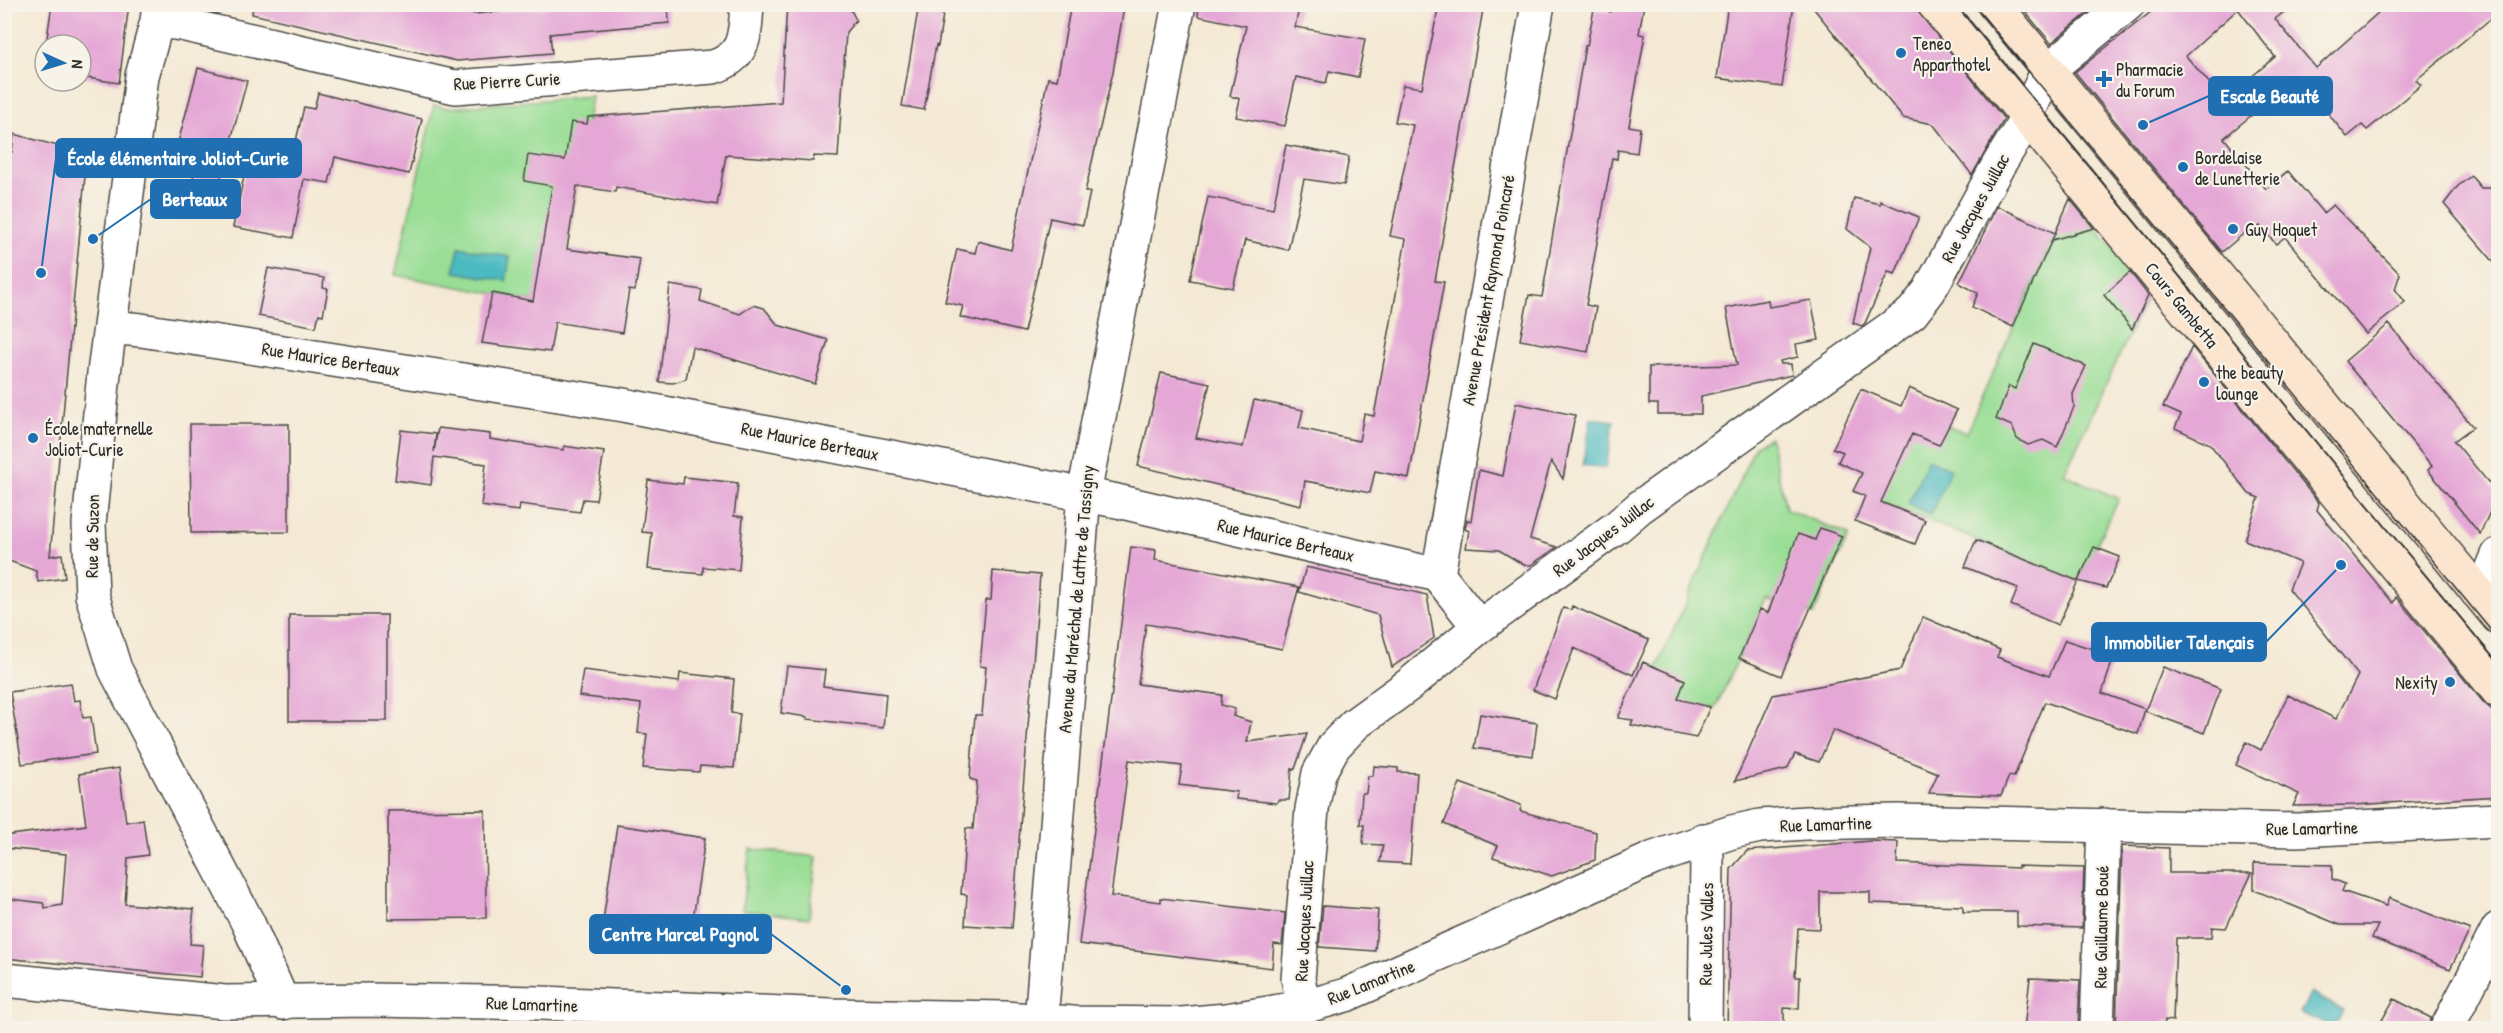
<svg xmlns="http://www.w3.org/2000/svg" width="2503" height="1033" viewBox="0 0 2503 1033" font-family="'Patrick Hand',sans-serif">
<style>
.green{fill:#9ade96;stroke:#628460;stroke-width:1.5}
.water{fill:#4bbac1;stroke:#3b7276;stroke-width:1.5}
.building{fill:#e5a7d6;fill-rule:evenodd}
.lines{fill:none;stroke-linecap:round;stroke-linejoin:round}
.minor-casing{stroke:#494844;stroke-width:36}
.tertiary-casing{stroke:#494844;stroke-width:36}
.secondary-casing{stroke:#494844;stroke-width:36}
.minor{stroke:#fff;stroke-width:33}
.tertiary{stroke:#fff;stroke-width:33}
.secondary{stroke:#fbe5cf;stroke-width:33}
.tram{stroke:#2b2b2b;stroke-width:1.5}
.poi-dot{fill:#1f6fb2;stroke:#f7f3e8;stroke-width:2}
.labels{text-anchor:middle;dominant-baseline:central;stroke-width:4.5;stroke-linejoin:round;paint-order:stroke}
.poi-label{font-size:18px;fill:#2b2b2b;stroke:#f7f3e8;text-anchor:start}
.street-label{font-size:18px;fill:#2b2b2b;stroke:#f7f3e8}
.leader{fill:none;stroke:#1f6fb2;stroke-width:2}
.callout-dot{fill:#1f6fb2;stroke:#f7f3e8;stroke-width:2}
.callout{fill:#1f6fb2;stroke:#1f6fb2;stroke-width:2}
.callout-label{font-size:20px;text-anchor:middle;font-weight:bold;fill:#fff}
</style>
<rect width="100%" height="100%" fill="#f7f3e8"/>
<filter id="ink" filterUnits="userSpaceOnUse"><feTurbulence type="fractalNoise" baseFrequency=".0167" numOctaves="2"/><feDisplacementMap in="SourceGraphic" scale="12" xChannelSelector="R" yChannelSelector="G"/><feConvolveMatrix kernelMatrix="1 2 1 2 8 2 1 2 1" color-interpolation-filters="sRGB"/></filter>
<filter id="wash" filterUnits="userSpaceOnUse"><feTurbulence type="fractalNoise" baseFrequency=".008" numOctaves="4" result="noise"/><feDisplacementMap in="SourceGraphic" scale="24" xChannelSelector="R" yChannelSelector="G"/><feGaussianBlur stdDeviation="1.35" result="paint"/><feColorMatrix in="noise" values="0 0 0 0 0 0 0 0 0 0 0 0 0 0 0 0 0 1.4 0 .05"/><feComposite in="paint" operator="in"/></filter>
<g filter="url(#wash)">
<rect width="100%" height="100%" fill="#f4e9d4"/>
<path class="green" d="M591,96L558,306L395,275L434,105L448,108Z
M2071,198L2149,292L2064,474L2119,499L2078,581L1879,501L1901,406L1966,433Z
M1770,437L1786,509L1849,535L1813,615L1766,599L1715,709L1646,692L1755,446Z
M750,849L817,857L809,918L742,910Z"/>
<path class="water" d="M459,247L510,257L506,281L454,272Z
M1591,418L1614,421L1606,468L1583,465Z
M1928,459L1951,469L1931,514L1908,504Z
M2311,993L2343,1010L2334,1028L2300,1013Z"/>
<g id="blocks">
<path class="building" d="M52,4H129L119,83L81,77V45H46Z
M253,4H435L475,14L549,7L548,4H668L669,23L550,34L552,53L457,61L252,14Z
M787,4H848L856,20L846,32L838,157L814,156L813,161L726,155L717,205L616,187L615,192L577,186L567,249L640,259L635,291L629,290L622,333L555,322L550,352L482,343L492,293L533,301L552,186L524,181L528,155L565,160L571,122L587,124L588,117L781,102Z
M919,4L944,8L938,46L936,45L924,110L902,106Z
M1071,4H1107L1124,7L1113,72L1085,192H1090L1083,225L1050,218L1024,332L960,317L963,306L945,302L957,249L975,253L978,241L1011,250L1048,78L1057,80Z
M1199,4H1300L1295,27L1365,39L1358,77L1329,71L1326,83L1296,77L1285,126L1236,117L1240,99L1230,96L1246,26L1198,16Z
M1439,4H1484L1435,281L1444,282L1409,478L1375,471L1370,493L1305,481L1301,505L1138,466L1161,373L1210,383L1196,438L1243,447L1254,400L1303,410L1299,428L1359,441L1364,414L1374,416L1406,239L1390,236L1413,125L1395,122L1403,85L1422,88Z
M1613,4H1644L1639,34L1645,35L1629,126L1640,128L1637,153L1618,150L1617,159L1612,158L1586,305L1596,307L1588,352L1520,340L1529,295L1542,297L1585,46H1587L1594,9L1611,12Z
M1728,4H1794L1782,87L1717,78Z
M1810,4H1912L2004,119L1972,175L1933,124L1903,118Z
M2019,4H2084L2089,12L2051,43Z
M2161,4H2294L2275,19L2316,68L2388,4H2499V12L2416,80L2421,85L2367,130L2362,125L2347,137L2310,91L2295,104L2283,89L2224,138L2266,189L2288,171L2323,213L2333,205L2400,274L2395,289L2405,302L2366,334L2285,237L2276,244L2260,226L2250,233L2248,230L2222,252L2075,72ZM2238,9L2275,57L2224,100L2186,56Z
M198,68L247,81L219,184L193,179L194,173L171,169Z
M318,93L422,119L409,174L335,157L329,183L304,179L293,238L233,227L246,167L288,175L304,107L314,109Z
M14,134L87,154L50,556L62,554L65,578L38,582L36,571L4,559V149L12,152Z
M1286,145L1349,157L1344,185L1304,179L1288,250L1245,240L1233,288L1190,280L1208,197L1273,209Z
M2471,176L2481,188H2490L2499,197V268L2444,204L2458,186Z
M1854,198L1880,204V201L1919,217L1895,274L1888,272L1865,323L1862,326L1853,323L1870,247L1847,229Z
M2070,199L2094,228L2052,240L2055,233Z
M1997,206L2055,233L2013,327L1972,307L1978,293L1959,283Z
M268,268L324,278L323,288L328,289L323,315L319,314L316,327L258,316Z
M2130,272L2148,295L2132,329L2104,295Z
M670,285L702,290L700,301L740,314L753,305L764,308L778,325L828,340L815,384L692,347L686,379L673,383L659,382Z
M1768,300L1769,307L1811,300L1819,340L1796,344L1798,357L1780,361L1781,364H1791L1792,375L1701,396V414H1658V404H1649V367L1737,365L1726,308Z
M2389,324L2473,427L2454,441L2498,494L2480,534L2428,470L2432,466L2345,361Z
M2034,344L2086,366L2073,394L2074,407L2057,447L2043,440L2028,445L2017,439L2012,426L1996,419L2009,386L2015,389Z
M2192,347L2319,503L2317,510L2393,603L2396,597L2484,703L2499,716V796L2354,805L2293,806L2299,794L2236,765L2246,742L2261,750L2288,695L2336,719L2358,675L2289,589L2300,563L2245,540L2259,498L2249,494L2210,444L2175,428L2181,415L2163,407Z
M1909,388L1957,410L1939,445L1912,434L1881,502L1925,520L1915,544L1855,521L1865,496L1853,491L1862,473L1838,462L1843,452L1833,448L1861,389L1901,406Z
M1516,403L1575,415L1563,479L1551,461L1530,539L1557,547L1531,565H1524L1499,550L1466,548L1469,531L1465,529L1467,520L1471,521L1479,470L1503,476Z
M190,424H289V532L191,533Z
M438,428L490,434V439L563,450L564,446L604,452L596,500L583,499L580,512L520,504L519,511L481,506L486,464L434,457L431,485L395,480L401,430L436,434L434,452Z
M684,477L738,483L734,516L743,517L739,570L703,567V574L648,569L652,533L642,532L648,480L683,484Z
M1820,528L1842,536L1781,676L1739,658L1760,609L1768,613L1798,534L1815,540Z
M1976,540L2078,581L2058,625L2011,605L2018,588L1965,567Z
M1131,547L1156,550L1155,560L1299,587L1282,649L1215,635L1146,624L1138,684L1222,695L1221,705L1235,709L1233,716L1251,722L1247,742L1307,734L1295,769L1292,768L1289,800H1278L1277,803L1236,799L1237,792L1179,785L1182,766L1129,760L1111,896L1161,902V898L1285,913L1282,945L1274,944L1272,968L1079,944Z
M2094,547L2120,557L2106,588L2078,581Z
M1306,567L1427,595L1434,638L1392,667L1378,615L1299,592Z
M993,571L1040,575L1012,928L965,925L967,895L961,894L966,828L973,829L977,781L970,779L975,715H982L986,667L980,666L986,600H991Z
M1572,606L1649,640L1633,675L1574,648L1555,699L1533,690L1563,608L1571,610Z
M289,615H387V721H289Z
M1923,617L2000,650L1997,657L2049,676L2065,640L2114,656L2102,693L2145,709L2138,734L2045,702L2014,777L2009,776L2001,796L1929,793L1938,773L1833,730L1819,762L1795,754L1787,769L1735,781L1773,695L1900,670Z
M1643,662L1685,680L1678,699L1710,707L1696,738L1631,725L1633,720L1618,718Z
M787,666L825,670L823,686L886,694L883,728L807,719L808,717L781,713Z
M2163,667L2221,689L2204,733L2145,711Z
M583,670L679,682L680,673L734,679L731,713L740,714L734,768L700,766L699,772L643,768L647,734L638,733L641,704L579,696Z
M71,683L74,701L80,700L83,718L91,717L96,754L22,764L10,692Z
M1480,714L1537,723L1533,756L1474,748Z
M1374,766L1398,768V772L1417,773L1410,864L1380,862L1383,845L1363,844L1364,825H1360L1362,793H1366L1368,776H1373Z
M119,768L126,822L143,819L148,855L128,858L125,904L194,909L190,944L203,945L200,977L4,958V898L43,903L45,908L62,905L66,854L4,848V836L86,825L79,774Z
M1460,783L1521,805L1520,811L1596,832L1595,860L1552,876L1493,857L1498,846L1444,824Z
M485,810L486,918L388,919V811Z
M617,825L705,838L691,933L661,929L660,935L631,934V932L602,928Z
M1871,841L1898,842L1897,863L2018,868V866L2084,868L2082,928L2017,926V912H1963V906L1870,903V892H1820V929L1798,928L1795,977H1800L1799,1009L1784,1008V1029H1727L1731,869L1747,851Z
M2122,846L2169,848V873H2252L2226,928L2212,927L2211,938H2176L2173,1021L2165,1020L2164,1029H2116Z
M2254,863L2332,865V879L2345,884L2342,891L2386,906L2389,898L2470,930L2450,969L2372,938L2378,925H2340L2254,890Z
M1323,906L1378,910L1375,951L1319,947Z
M2030,978L2080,980L2078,1029H2024Z
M2394,999L2431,1018L2428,1029H2377Z"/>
</g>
</g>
<g filter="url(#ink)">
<use href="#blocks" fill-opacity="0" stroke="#494844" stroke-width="1.5"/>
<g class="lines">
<g class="minor-casing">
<path id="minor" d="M159,4L157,21L142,76L104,373L89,524L92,595L115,669L248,923L283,1003
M157,21L181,24L455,87L713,67C746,57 745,34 747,4
M110,327L141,330L623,405L1117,501L1438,575L1479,627
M1438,575L1538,4
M1703,840L1707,856L1705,1028
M1304,1007L1298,979L1312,809L1319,773L1334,746L1355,724L1410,684L1479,627L1618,526L1640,507L1912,313L1929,291L1999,164L2020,130L2048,70L2128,4
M1041,1021L1084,494L1179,4
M2097,1028L2104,825
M2447,1028L2498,929"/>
</g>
<g class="tertiary-casing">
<path id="tertiary" d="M2477,592L2485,587L2498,555
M4,980L225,1002L369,1000L541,1003L830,1015L1005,1018L1073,1023L1182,1024L1226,1020L1304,1007L1346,995L1654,858L1732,832L1760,826L1806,823L1897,821L2297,830L2498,820"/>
</g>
<g class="secondary-casing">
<path id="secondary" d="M1934,4L2498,691
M1994,4L2498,617"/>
</g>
<use href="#minor" class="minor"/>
<use href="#tertiary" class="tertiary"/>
<use href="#secondary" class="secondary"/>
<path class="tram" d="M1955,4L2498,663
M1973,4L2498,639"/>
</g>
</g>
<g class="poi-dot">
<circle cx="1901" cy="53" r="6"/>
<path d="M2101 70h6v6h6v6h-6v6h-6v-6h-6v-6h6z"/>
<circle cx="2183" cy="167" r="6"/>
<circle cx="2233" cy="229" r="6"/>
<circle cx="2204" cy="382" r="6"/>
<circle cx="33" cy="438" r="6"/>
<circle cx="2450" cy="682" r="6"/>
</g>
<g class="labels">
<g class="poi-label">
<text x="1913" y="43">Teneo<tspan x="1913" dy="21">Apparthotel</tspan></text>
<text x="2116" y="69">Pharmacie<tspan x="2116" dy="21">du Forum</tspan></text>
<text x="2195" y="157">Bordelaise<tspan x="2195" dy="21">de Lunetterie</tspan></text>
<text x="2245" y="229">Guy Hoquet</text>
<text x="2216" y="372">the beauty<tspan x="2216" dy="21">lounge</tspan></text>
<text x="45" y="428">École maternelle<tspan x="45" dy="21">Joliot-Curie</tspan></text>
<text x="2438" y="682" text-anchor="end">Nexity</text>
</g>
<g class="street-label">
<text transform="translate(507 81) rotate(-3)">Rue Pierre Curie</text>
<text transform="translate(1975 208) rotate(-61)">Rue Jacques Juillac</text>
<text transform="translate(1488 290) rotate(-80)">Avenue Président Raymond Poincaré</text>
<text transform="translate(2182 305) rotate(51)">Cours Gambetta</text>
<text transform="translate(331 359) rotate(9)">Rue Maurice Berteaux</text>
<text transform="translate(810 441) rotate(11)">Rue Maurice Berteaux</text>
<text transform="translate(92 536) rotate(-89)">Rue de Suzon</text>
<text transform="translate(1603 536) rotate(-37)">Rue Jacques Juillac</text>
<text transform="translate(1286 540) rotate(13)">Rue Maurice Berteaux</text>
<text transform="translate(1076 599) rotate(-85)">Avenue du Maréchal de Lattre de Tassigny</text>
<text transform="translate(1826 824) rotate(-2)">Rue Lamartine</text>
<text transform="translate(2312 828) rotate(-1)">Rue Lamartine</text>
<text transform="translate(1304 921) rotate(-87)">Rue Jacques Juillac</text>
<text transform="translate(2101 927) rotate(-89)">Rue Guillaume Boué</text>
<text transform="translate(1706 934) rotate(-89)">Rue Jules Valles</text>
<text transform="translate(1371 982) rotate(-22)">Rue Lamartine</text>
<text transform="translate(532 1004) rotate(2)">Rue Lamartine</text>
</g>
</g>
<path class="leader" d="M2143 125L2209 96M41 273L56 158M93 239L151 199M2341 565L2266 642M846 990L771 934"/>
<g class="callout-dot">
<circle cx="2143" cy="125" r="6"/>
<circle cx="41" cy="273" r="6"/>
<circle cx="93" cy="239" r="6"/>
<circle cx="2341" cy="565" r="6"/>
<circle cx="846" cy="990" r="6"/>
</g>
<g class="callout">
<rect x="2209" y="77" width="123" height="38" rx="6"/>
<rect x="56" y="139" width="245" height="38" rx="6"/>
<rect x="151" y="180" width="89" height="38" rx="6"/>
<rect x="2092" y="623" width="174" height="38" rx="6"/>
<rect x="590" y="915" width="181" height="38" rx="6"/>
</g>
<g class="callout-label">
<text x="2270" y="103">Escale Beauté</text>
<text x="178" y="165">École élémentaire Joliot-Curie</text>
<text x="195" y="206">Berteaux</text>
<text x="2179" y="649">Immobilier Talençais</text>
<text x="680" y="941">Centre Marcel Pagnol</text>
</g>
<rect width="2503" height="1033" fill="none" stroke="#f7f3e8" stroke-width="24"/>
<g transform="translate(63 63) rotate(94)"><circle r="28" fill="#f7f3e8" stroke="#a5a39c" stroke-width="1.5"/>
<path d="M0-4.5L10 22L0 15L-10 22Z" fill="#1f6fb2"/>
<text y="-9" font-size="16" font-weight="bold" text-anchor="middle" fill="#2b2b2b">N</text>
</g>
</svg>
